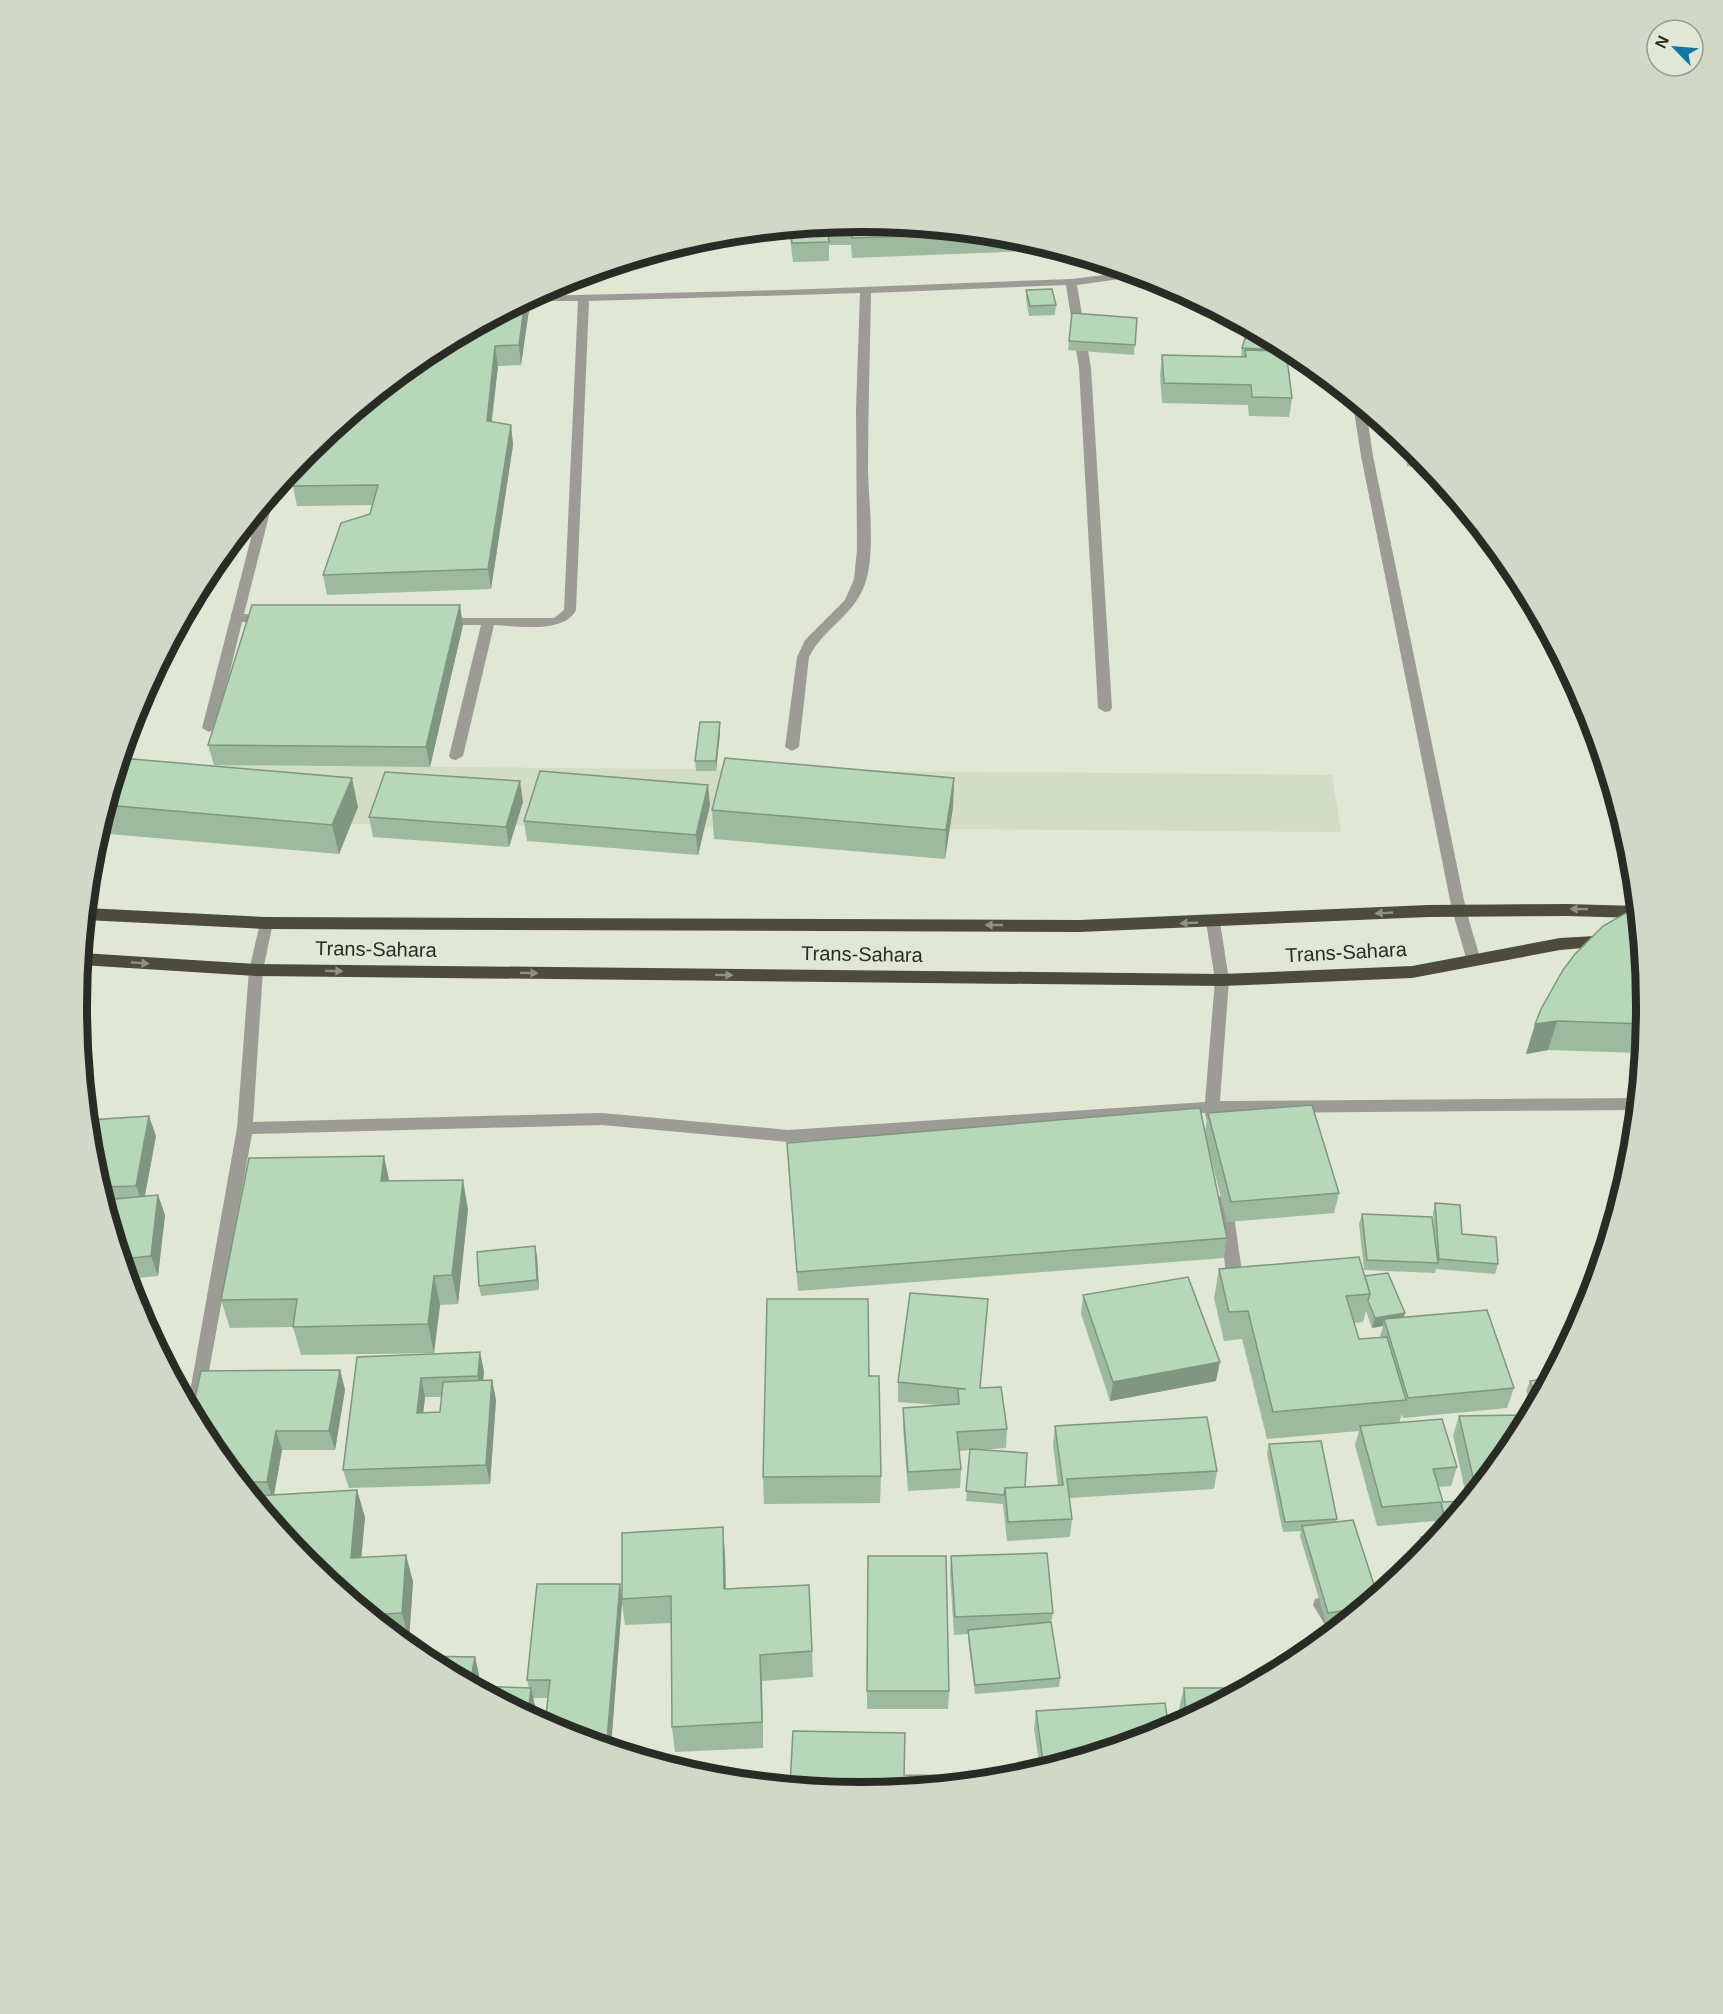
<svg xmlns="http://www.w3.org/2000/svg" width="1723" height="2014" viewBox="0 0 1723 2014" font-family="Arial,sans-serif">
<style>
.built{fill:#d3dcc5}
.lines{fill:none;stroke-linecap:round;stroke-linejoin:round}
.street{fill:#9c9b94;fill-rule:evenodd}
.highway{fill:#4c4b3c;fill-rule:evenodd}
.wall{fill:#9db99e;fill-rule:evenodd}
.shaded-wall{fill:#7f9681}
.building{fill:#b6d7b8;stroke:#7f9681;stroke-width:1.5}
.oneway{fill:#8f9181}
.labels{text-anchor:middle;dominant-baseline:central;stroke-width:6;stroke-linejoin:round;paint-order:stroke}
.street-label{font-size:20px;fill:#292c25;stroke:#e0e7d5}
.rim{fill:none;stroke:#292c25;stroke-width:8}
</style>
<rect width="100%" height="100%" fill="#e0e7d5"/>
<path class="built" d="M129,764L1332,775L1341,832L101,822Z"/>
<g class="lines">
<path class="street" d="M1129,272L1142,276L1077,285L1091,368L1112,708L1110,711L1105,712L1098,708L1079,368L1066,285L871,293C870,352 868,412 868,471C869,504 875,550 866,581C855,616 825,626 809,657L799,747L792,751L785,747L797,657L805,640L845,600L854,579L857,549L856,409L860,293L589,301L576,610C564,634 518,626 494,625L463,756L456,760L451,759L449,756L481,625H442L436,621L437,618H554L564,610L578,301H525L535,296L786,290L1071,279Z
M1356,402L1366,410L1373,456L1466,910L1481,961L1474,966L1467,961L1452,910L1361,456L1353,405Z
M269,497L273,500L244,614L268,615L274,619L268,623L242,622L216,728L209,732L202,728L258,511Z
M1213,917L1220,922L1229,980L1220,1101L1637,1098L1636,1110L1220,1113L1219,1122H1207L1205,1113L788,1142L602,1125L252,1134L200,1421L198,1422L188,1403L237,1128L249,970L261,919H271L273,923L263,970L253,1122L602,1113L788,1130L1205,1102L1215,980L1206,922Z
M1224,1195L1230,1197L1232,1201L1244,1287L1242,1292L1236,1294L1230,1292L1228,1287L1216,1201L1218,1197Z
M1322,1597L1329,1599L1344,1622L1330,1633L1313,1605L1315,1599Z"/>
<path class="highway" d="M1567,904L1637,906L1638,918L1567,916L1428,917L1079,932L266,929L85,920L86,908L266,917L1079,920L1428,905Z
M1612,935L1618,937L1621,941L1618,945L1560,950L1412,978L1222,986L256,976L81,965L82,953L256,964L1222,974L1412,966L1560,938Z"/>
</g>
<path class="wall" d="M862,222L1015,237L1034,243L1033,251L852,258L851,245H829V261L793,262L789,229Z
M1042,245L1051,248L1044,249Z
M1026,290L1056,305L1055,315L1029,316L1026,299Z
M530,303L521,365L498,366L492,422L511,425L513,445L491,589L327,595L323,575L370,514L373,505L297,506L293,486Z
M1072,313L1137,318L1134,355L1068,350Z
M1276,343L1275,350L1292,398L1289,417L1249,416L1248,405L1162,403L1160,375L1162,355L1241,357L1242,348Z
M1408,445L1417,452L1430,469L1407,466Z
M463,625L430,767L214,765L208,745Z
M160,663L131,758L358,807L339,854L98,833L136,706Z
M720,733L716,771H696L695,761Z
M954,778L953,807L945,859L714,839L712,810Z
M523,802L509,847L373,837L369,817Z
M710,805L698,855L527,841L524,821Z
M1603,926L1646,1007L1642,1053L1548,1050L1526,1054Z
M1208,1113L1339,1193L1334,1213L1227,1222L1208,1146L1227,1238L1224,1258L798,1291L788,1162L787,1143L1205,1131Z
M156,1136L145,1196L158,1195L165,1215L158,1276L128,1279L92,1160Z
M389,1181L468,1209L458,1304L440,1305L434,1353L301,1355L293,1327L230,1328L221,1300Z
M1435,1203L1462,1234L1498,1264L1495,1274L1436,1269L1435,1273L1364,1270L1359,1224L1362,1214L1434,1230L1433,1213Z
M535,1246L537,1256L539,1290L481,1296L479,1286Z
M1219,1269L1365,1276L1403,1317L1514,1388L1507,1408L1403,1418L1402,1414L1399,1423L1457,1467L1451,1486L1438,1487L1443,1502L1466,1501L1438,1536L1435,1521L1377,1526L1355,1445L1359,1431L1267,1439L1242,1339L1224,1341L1214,1298ZM1366,1311L1372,1328L1383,1326L1380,1337L1359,1339L1354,1323L1363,1322Z
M1083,1295L1216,1381L1110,1401L1081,1314Z
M357,1357L484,1371L483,1381L492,1380L496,1400L490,1484L349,1488L343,1470ZM425,1397H442L440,1412L423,1413Z
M340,1370L345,1390L335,1450H282L274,1495L365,1517L361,1558L406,1555L413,1582L409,1640H402L306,1562L209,1443Z
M869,1376L881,1476L880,1503L764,1504L763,1477Z
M1549,1378L1533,1408L1526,1391L1530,1381Z
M898,1382L981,1388L1007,1429L1006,1448L979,1450L1025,1487L1058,1485L1053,1445L1055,1426L1217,1471L1214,1489L1069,1498L1072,1519L1070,1537L1007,1541L1003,1504L966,1501L970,1450L959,1451L961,1469L960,1488L908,1491L903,1427V1408L939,1405L898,1402Z
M1459,1416L1514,1443L1467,1500L1453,1435Z
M1269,1444L1337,1519L1336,1522L1377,1594L1347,1619L1326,1622L1300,1536L1301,1531L1283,1532L1267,1454Z
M1421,1537H1437L1417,1562L1415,1556Z
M725,1554L726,1589L812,1651L813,1677L762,1681L763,1748L675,1752L672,1727L671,1623L625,1625L622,1603L611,1747L561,1732L548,1698H533L535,1706L533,1717L425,1660L475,1657L479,1675L477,1686L529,1688L527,1680L620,1584L622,1598Z
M868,1556L949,1691L948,1709H867Z
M951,1556L1053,1613L1051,1623L1060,1678L1059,1687L975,1694L968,1639V1634L954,1635L950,1575Z
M1184,1688H1245L1179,1723L1178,1713Z
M1036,1711L1162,1732L1040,1769L1034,1729Z
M973,1781L861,1792L790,1785Z"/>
<path class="shaded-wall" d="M530,299V303L521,365L519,345L525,301Z
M495,346L498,366L489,440L487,421Z
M511,425L513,445L491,589L488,569Z
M460,605L463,625L430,767L426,747Z
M160,663L129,764L124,747L136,706Z
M720,722V733L716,771V761Z
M352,778L358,807L339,854L332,825Z
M954,778L953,807L945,859L946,830Z
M520,781L523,802L509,847L506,827Z
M708,785L710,805L698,855L696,835Z
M1557,1021L1548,1050L1526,1054L1535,1024Z
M149,1116L156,1136L143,1205L136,1186Z
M384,1156L390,1184L381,1181Z
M463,1180L468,1209L458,1304L452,1275Z
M158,1195L165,1215L158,1276L151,1256Z
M535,1246L537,1256L539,1290L537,1280Z
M434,1276L440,1305L434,1353L428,1324Z
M1405,1313L1402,1323L1384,1319L1383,1326L1372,1328L1375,1318Z
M480,1352L484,1371L482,1395L478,1376Z
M1220,1362L1216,1381L1110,1401L1113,1382Z
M340,1370L345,1390L335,1450L329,1431Z
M421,1378L425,1397L421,1432L417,1413Z
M492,1380L496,1400L490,1484L486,1465Z
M276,1431L282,1450L273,1500L267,1482Z
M357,1490L365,1517L359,1585L351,1558Z
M723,1527L725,1554L726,1616L724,1589Z
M406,1555L413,1582L409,1640L402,1613Z
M620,1584L622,1602L611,1747H608L607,1741Z
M760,1655L762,1681L763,1748L762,1722Z
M475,1657L479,1675L477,1687L470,1684Z
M531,1688L535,1706L533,1717L528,1714Z"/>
<path class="building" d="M862,222L980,234L852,238L851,226H827L829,242L792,243L791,229Z
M1052,289L1056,305L1030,306L1026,290Z
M525,301L519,345L495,346L487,421L511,425L488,569L323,575L341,523L370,514L378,485L293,486L299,461L307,452L426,354Z
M1072,313L1137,318L1135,345L1069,341Z
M1245,338L1274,342L1276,343L1274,350L1242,348Z
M1245,350L1286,351L1292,398L1252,397L1251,385L1164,383L1162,355L1246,357Z
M252,605H460L426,747L208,745Z
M700,722H720L716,761H695Z
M121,758L352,778L332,825L106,805Z
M725,758L954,778L946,830L712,810Z
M540,771L708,785L696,835L524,821Z
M385,772L520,781L506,827L369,817Z
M1626,913H1637L1646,1007L1645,1024L1557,1021L1535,1024L1541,1009L1563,970L1575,954L1603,926Z
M1312,1105L1339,1193L1231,1202L1208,1113Z
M1200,1108L1227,1238L797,1272L787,1143Z
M149,1116L136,1186L100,1187L92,1160L88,1120Z
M384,1156L381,1181L463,1180L452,1275L434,1276L428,1324L293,1327L297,1299L221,1300L249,1158Z
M158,1195L151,1256L122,1259L104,1200Z
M1435,1203L1460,1205L1462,1234L1496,1237L1498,1264L1439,1259Z
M1362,1214L1432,1217L1438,1263L1367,1260Z
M535,1246L537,1280L479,1286L477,1252Z
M1359,1257L1370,1294L1346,1296L1359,1339L1387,1337L1406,1400L1273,1412L1248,1311L1229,1312L1219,1269Z
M1388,1273L1405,1313L1375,1318L1368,1301L1370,1294L1365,1276Z
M1188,1277L1220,1362L1113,1382L1083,1295Z
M910,1293L988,1299L980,1388L1001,1387L1007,1429L957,1432L961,1469L908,1472L903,1408L959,1404L958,1389H966L898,1382Z
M767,1299H868L869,1376H879L881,1476L763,1477Z
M1487,1310L1514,1388L1408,1398L1384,1319Z
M480,1352L478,1376L421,1378L417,1413L440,1412L443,1382L492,1380L486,1465L343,1470L357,1357Z
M340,1370L329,1431H276L267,1482H241L209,1443L192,1412L201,1371Z
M1549,1378L1537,1400L1530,1381Z
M1521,1415L1523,1426L1514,1443L1476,1490L1459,1416Z
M1207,1417L1217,1471L1067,1479L1072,1519L1008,1522L1005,1488L1063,1485L1055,1426Z
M1442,1419L1457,1467L1433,1469L1443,1502L1466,1501L1446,1526L1441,1502L1382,1507L1360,1426Z
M1321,1441L1337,1519L1285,1522L1269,1444Z
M970,1449L1027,1453L1025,1487L1005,1488L1004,1495L966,1491Z
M357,1490L351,1558L406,1555L402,1613L371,1615L306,1562L255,1499V1496Z
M1353,1520L1377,1594L1360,1608L1328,1613L1302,1526Z
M723,1527L724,1589L809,1585L812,1651L760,1655L762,1722L672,1727L671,1596L622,1599V1533Z
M1421,1537H1437L1425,1552Z
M1047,1553L1053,1613L955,1617L951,1556Z
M868,1556H946L949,1691H867Z
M537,1584H620L607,1741H590L561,1732L545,1724L550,1680H527Z
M1051,1622L1060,1678L975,1685L968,1630Z
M420,1656L475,1657L470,1684L425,1660Z
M475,1686L531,1688L528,1714Z
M1184,1688H1245L1186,1719Z
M1165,1703L1169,1728L1162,1732L1044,1768L1036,1711Z
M793,1731L905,1733L904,1775L973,1776V1781L876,1791L830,1789L790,1785Z"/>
<defs><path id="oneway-solid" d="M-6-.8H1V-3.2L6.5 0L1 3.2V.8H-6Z" transform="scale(1.5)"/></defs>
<g class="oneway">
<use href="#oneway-solid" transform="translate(1579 909) rotate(-179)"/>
<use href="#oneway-solid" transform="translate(1384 913) rotate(177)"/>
<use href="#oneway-solid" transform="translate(1189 923) rotate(177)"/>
<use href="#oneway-solid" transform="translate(994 925) rotate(-180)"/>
<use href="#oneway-solid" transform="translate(140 963) rotate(4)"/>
<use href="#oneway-solid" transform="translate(334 971) rotate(1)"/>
<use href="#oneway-solid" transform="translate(529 973) rotate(1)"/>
<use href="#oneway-solid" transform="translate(724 975) rotate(1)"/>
</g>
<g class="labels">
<g class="street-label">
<text transform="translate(376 949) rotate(1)">Trans-Sahara</text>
<text transform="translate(1346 952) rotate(-3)">Trans-Sahara</text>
<text transform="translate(862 954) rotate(1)">Trans-Sahara</text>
</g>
</g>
<path d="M0 0H1723V2014H0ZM861 232H862A774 774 0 0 1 1636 1006V1008A774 774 0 0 1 862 1782H861A774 774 0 0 1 87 1008V1006A774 774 0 0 1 861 232Z" fill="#d1d8c7" fill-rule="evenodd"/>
<path class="rim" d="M861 232H862A774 774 0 0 1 1636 1006V1008A774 774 0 0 1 862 1782H861A774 774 0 0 1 87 1008V1006A774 774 0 0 1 861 232Z"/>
<g transform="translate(1675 48) rotate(295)"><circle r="28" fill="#e0e7d5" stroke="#979c8f" stroke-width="1.5"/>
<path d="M0-4.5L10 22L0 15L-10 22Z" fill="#1277a3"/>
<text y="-9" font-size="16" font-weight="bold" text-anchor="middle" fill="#292c25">N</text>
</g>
</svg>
